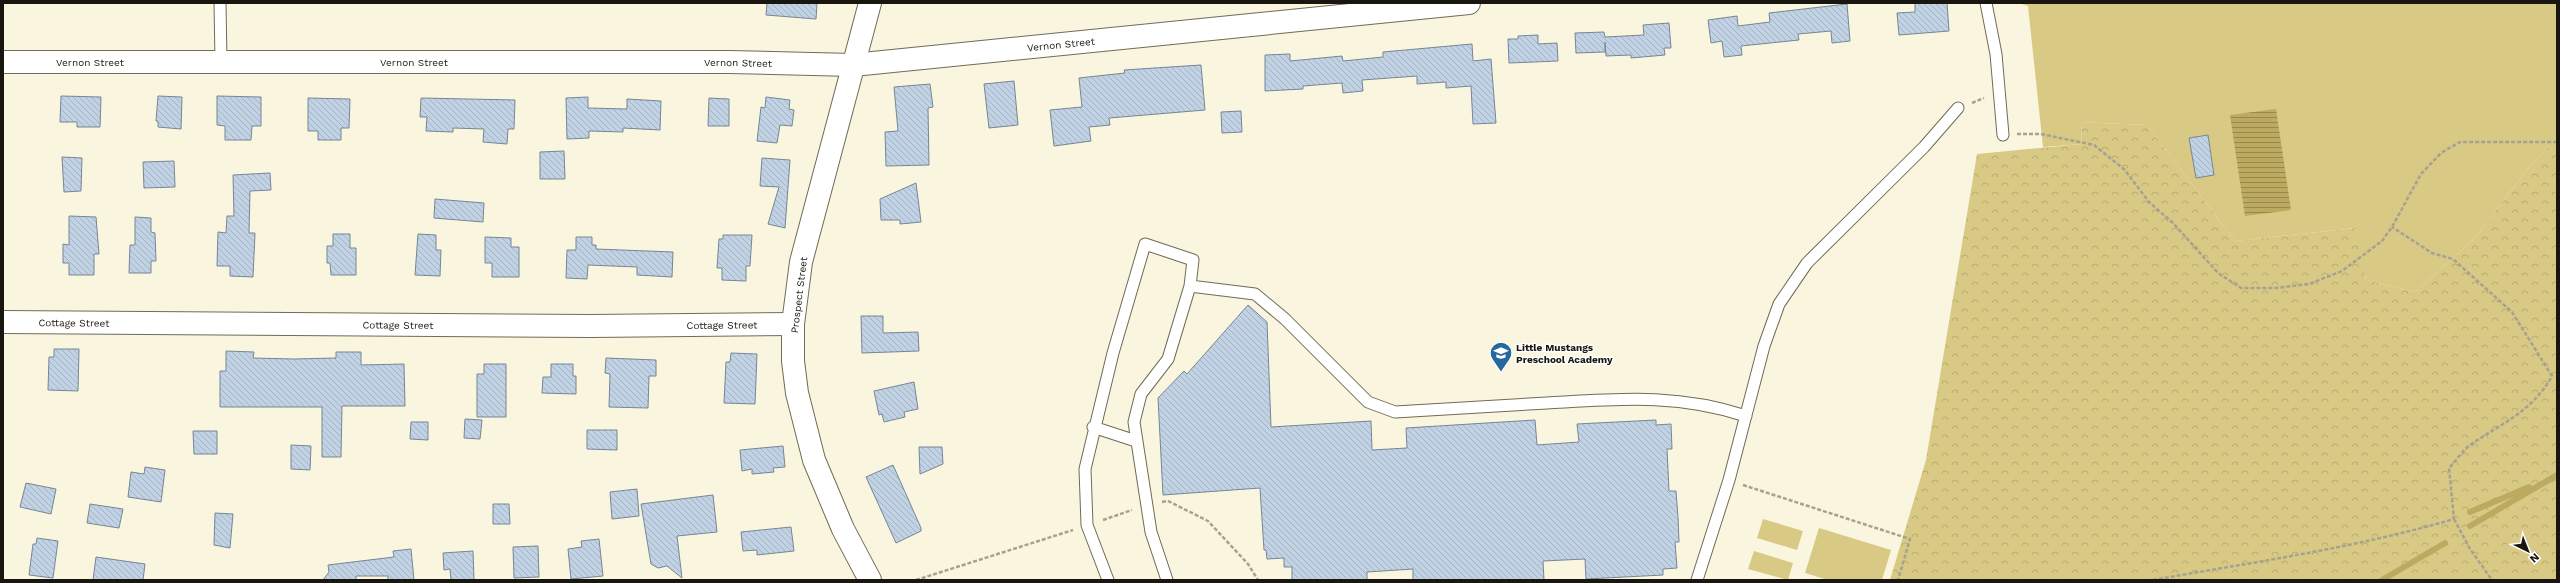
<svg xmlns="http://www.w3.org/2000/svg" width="2560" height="583" viewBox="0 0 2560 583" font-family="'Work Sans',sans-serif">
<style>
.green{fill:#d8c984}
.forest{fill:url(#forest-crowns)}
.water{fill:url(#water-rules)}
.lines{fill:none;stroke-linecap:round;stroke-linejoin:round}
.stream{stroke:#bbaa5f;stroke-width:6}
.building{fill:url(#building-back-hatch);stroke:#768695}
.service-casing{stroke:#6f6b57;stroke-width:13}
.minor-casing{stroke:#6f6b57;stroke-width:24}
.tertiary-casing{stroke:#6f6b57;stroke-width:24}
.path{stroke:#a6a291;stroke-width:2.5;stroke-dasharray:4 2;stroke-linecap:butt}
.service{stroke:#fff;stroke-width:11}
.minor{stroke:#fff;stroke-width:22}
.tertiary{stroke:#fff;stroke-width:22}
.labels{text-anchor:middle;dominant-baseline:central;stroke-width:3;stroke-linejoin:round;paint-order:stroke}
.street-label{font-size:10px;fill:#18160f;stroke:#fff}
.poi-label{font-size:10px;font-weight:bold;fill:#18160f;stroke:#fff;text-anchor:start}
</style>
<defs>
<pattern id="forest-crowns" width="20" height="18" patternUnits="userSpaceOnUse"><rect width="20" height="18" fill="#d8c984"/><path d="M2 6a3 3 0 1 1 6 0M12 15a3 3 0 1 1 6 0" fill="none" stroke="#b9ac71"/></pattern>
<pattern id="water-rules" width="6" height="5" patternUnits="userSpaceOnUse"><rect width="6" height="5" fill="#bbaa5f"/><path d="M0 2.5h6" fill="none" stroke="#97894d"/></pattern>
<pattern id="building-back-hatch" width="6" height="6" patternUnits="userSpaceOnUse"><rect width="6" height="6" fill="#c0d2e3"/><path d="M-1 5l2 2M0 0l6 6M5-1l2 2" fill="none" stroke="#a4b4c2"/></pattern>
</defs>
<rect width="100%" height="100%" fill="#faf5de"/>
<path class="green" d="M2019,3H2557V147H2548L2526,171L2475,238L2415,292L2366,280L2355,228L2235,241L2147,125L2081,122L2082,144L2043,147L2028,6Z
M1763,519L1803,531L1797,550L1757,538Z
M1819,528L1891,550L1882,580H1828L1805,573Z
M1754,551L1793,563L1788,580L1748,569Z"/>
<path class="forest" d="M2081,122L2147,125L2235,241L2356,228L2366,280L2415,292L2475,238L2526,171L2548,147H2557V580H1890L1926,460L1977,154L2082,144Z"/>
<path class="water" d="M2276,109L2291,210L2245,216L2230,115Z"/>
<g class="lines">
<path class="stream" d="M2470,512L2529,487
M2470,526L2557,475
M2382,580L2445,543"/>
</g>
<path class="building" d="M767,3H817L816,19L766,15Z
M1915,3H1947L1949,31L1899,35L1897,13L1915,12Z
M1847,4L1850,41L1832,43L1831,31L1798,34L1799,40L1741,46L1742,55L1724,57L1722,41L1711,43L1708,20L1737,16L1738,26L1770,22L1769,13Z
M1669,23L1671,48H1664L1665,55L1631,58V55L1606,56L1605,42V52L1576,53L1575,33L1604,32L1605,37L1644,35L1643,25Z
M1538,35V44L1557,43L1558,61L1509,63L1508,39H1518V36Z
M1472,44L1473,61L1491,59L1496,123L1473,124L1471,86L1446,88V82L1417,84V76L1362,80L1363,91L1343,93L1342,83L1303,86V89L1265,91V55L1290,54V61L1342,56L1343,61L1383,57V52Z
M1201,65L1205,110L1109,118L1110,125L1089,127L1091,141L1054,146L1050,110L1082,107L1079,78L1125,73L1124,70Z
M1014,81L1018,125L989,128L984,84Z
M930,84L933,107L928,108L929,165L886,166L885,132L898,131L894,87Z
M61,96L101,97L100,127H77V122H60Z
M158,96L182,97L181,129L158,127V121H156Z
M217,96L261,97V126H252L251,140H225V126L217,125Z
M588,97V108L627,109V99L661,101L660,130L623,128V132L589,131V138L567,139L566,98Z
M766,97L790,100L789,109L794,110L792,126L780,125L777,143L757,141L761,107L765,108Z
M308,98L350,99L349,128H341V140H318V131H308Z
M421,98L515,100L514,129H508L507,144L483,142L484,129L453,128V132L426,131L427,117H420Z
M709,98L729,99V126H708Z
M1241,111L1242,132L1222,133L1221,112Z
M2208,135L2214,175L2196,178L2189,138Z
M564,151L565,179H540V152Z
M62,157L82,158L81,191L64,192Z
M762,158L790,160L785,228L768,224L779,187L760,186Z
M174,161L175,187L144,188L143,162Z
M270,173L271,190L250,191L249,233H255L253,277L230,276V266H217L218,232L226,233L227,216H234L233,175Z
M916,183L921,222L900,224V220H881L880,199Z
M435,199L484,203L483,222L434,218Z
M69,216L96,217L99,254H94V275H69V263H63V244L69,245Z
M135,217L151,218V232L155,233L156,261H151V273H129L130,245H135Z
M333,234H350V248H356V275H331L330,263H327V246H333Z
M418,234L436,235V250H441L440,276L415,275Z
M723,235H752L750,266H746V281L722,280V268H717L719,239H723Z
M485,237L511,238V247H519V277H492V263H485Z
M576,237H592V245H596V249L673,252L672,277L637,275V267L588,265L587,279L566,278L567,250H576Z
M1248,305L1267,322L1271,427L1371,421L1372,450L1407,448L1406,428L1535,420L1537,445L1579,442L1577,424L1656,420V425L1671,424L1672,449H1667L1669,491H1676L1678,517L1679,542H1675L1677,568L1663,569V575L1586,579L1585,559L1543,561L1544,580H1413V569L1367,572V580H1292V567H1284V558L1267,559L1266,550H1264L1260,488L1163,495L1158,398L1184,371L1187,374Z
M861,316H883V333L918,332L919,351L862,353Z
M54,349H79L78,391L48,390L49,357H54Z
M226,351L254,352L253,358L294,359L336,358V352H361V365L404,364L405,406H342L341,457H322V407H220V371H226Z
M731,353L757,354L755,404L724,403L726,362H730Z
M606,358L656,360V376H649L648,408L609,407L610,374L605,373Z
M484,364H506V417H477V374H484Z
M551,364H573V376H576V394L542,393L543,377H551Z
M914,382L918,409L904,412L905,417L884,422L882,414L879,415L874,391Z
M465,419L482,420L480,439L464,438Z
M411,422H428V440L410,439Z
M587,430H617V450L587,449Z
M193,431H217V454H194Z
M291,445L311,446L310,470L291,469Z
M783,446L785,467L773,468L774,472L752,474V469L742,471L740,450Z
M919,447H942L943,464L920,474Z
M893,465L921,528V531L896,543L866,477Z
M145,467L165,470L161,502L128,497L131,472L144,474Z
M26,483L56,489L51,514L20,507Z
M637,489L639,516L612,519L610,492Z
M713,495L717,532L677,536L682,578L667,566L658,568L651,564L641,504Z
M90,504L123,509L119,528L87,523Z
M493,504H509L510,524H493Z
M215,513L233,514L230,548L214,545Z
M791,527L794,551L757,555V550L743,551L741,532Z
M37,538L58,541L53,578L29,575L33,544H36Z
M599,539L603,576L571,579L568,549L582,547L581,541Z
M538,546L539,577L514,578L513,547Z
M411,549L414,580H388V576H356V580H323L329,572L328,565L394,557L393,551Z
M473,551L474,580H451L450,569L444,570L443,553Z
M96,557L145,564L143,580H93Z"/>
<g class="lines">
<g class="service-casing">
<path id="service" d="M220,3L221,61
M1986,3L1996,54L2003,135
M1190,286L1255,294L1285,319L1368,402L1395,412C1445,409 1496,406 1547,403C1618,399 1677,393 1746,416
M1093,427L1136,441
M1108,580L1087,525L1085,469L1113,353L1145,244L1193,260L1190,286L1168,359L1141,394L1134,422L1151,532L1167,580
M1697,580L1729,480L1764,346L1779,304L1807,263L1924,147L1958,108"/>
</g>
<g class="minor-casing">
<g id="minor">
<path id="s1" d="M3,62H729L853,65L1469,3"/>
<path id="s2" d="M3,322L591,326L793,324"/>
</g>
</g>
<g class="tertiary-casing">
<path id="tertiary" d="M870,3L801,262L793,324V361L797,393L814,460L843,529L870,580"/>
</g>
<path class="path" d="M1972,103L1984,98
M2017,134H2041L2094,145L2124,169L2149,202L2173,223L2218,273L2241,288H2276L2309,284L2342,271L2382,241L2392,227L2421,174L2441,153L2460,142H2557
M1743,485L1910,539L1898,580
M1162,502L1168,501L1208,521L1248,564L1258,580
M2454,519L2470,549L2492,580
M1103,520L1132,510
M916,580L1073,530
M2153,580C2254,562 2355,548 2454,519L2449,468C2456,461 2462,451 2470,445C2502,423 2532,412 2552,376L2512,312L2453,259L2432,253L2392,227"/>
<use href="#service" class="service"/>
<use href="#minor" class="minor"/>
<use href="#tertiary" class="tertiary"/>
</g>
<defs>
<g id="school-pin" transform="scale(1.15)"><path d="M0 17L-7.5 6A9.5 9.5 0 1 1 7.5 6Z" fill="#25689d" stroke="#fff"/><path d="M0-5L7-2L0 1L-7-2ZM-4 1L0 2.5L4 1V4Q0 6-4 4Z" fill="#fff"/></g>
</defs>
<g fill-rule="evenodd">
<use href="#school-pin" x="1501" y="353"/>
</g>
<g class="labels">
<g class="street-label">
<text stroke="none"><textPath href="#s1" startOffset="1059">Vernon Street</textPath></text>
<text stroke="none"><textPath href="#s1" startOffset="87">Vernon Street</textPath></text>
<text stroke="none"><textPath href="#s1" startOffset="411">Vernon Street</textPath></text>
<text stroke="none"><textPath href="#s1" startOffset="735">Vernon Street</textPath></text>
<text transform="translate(799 295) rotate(-83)">Prospect Street</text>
<text stroke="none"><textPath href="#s2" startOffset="71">Cottage Street</textPath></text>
<text stroke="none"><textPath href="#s2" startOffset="395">Cottage Street</textPath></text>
<text stroke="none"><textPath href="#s2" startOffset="719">Cottage Street</textPath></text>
</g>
<g class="poi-label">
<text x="1516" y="347">Little Mustangs<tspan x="1516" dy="12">Preschool Academy</tspan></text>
</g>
</g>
<rect width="2560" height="583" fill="none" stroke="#18160f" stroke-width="8"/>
<g transform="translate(2528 551) rotate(137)" stroke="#ffffff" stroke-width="3" paint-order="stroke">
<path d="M0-3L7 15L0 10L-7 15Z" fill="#18160f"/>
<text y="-6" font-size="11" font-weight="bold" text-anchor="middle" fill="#18160f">N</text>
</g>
</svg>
